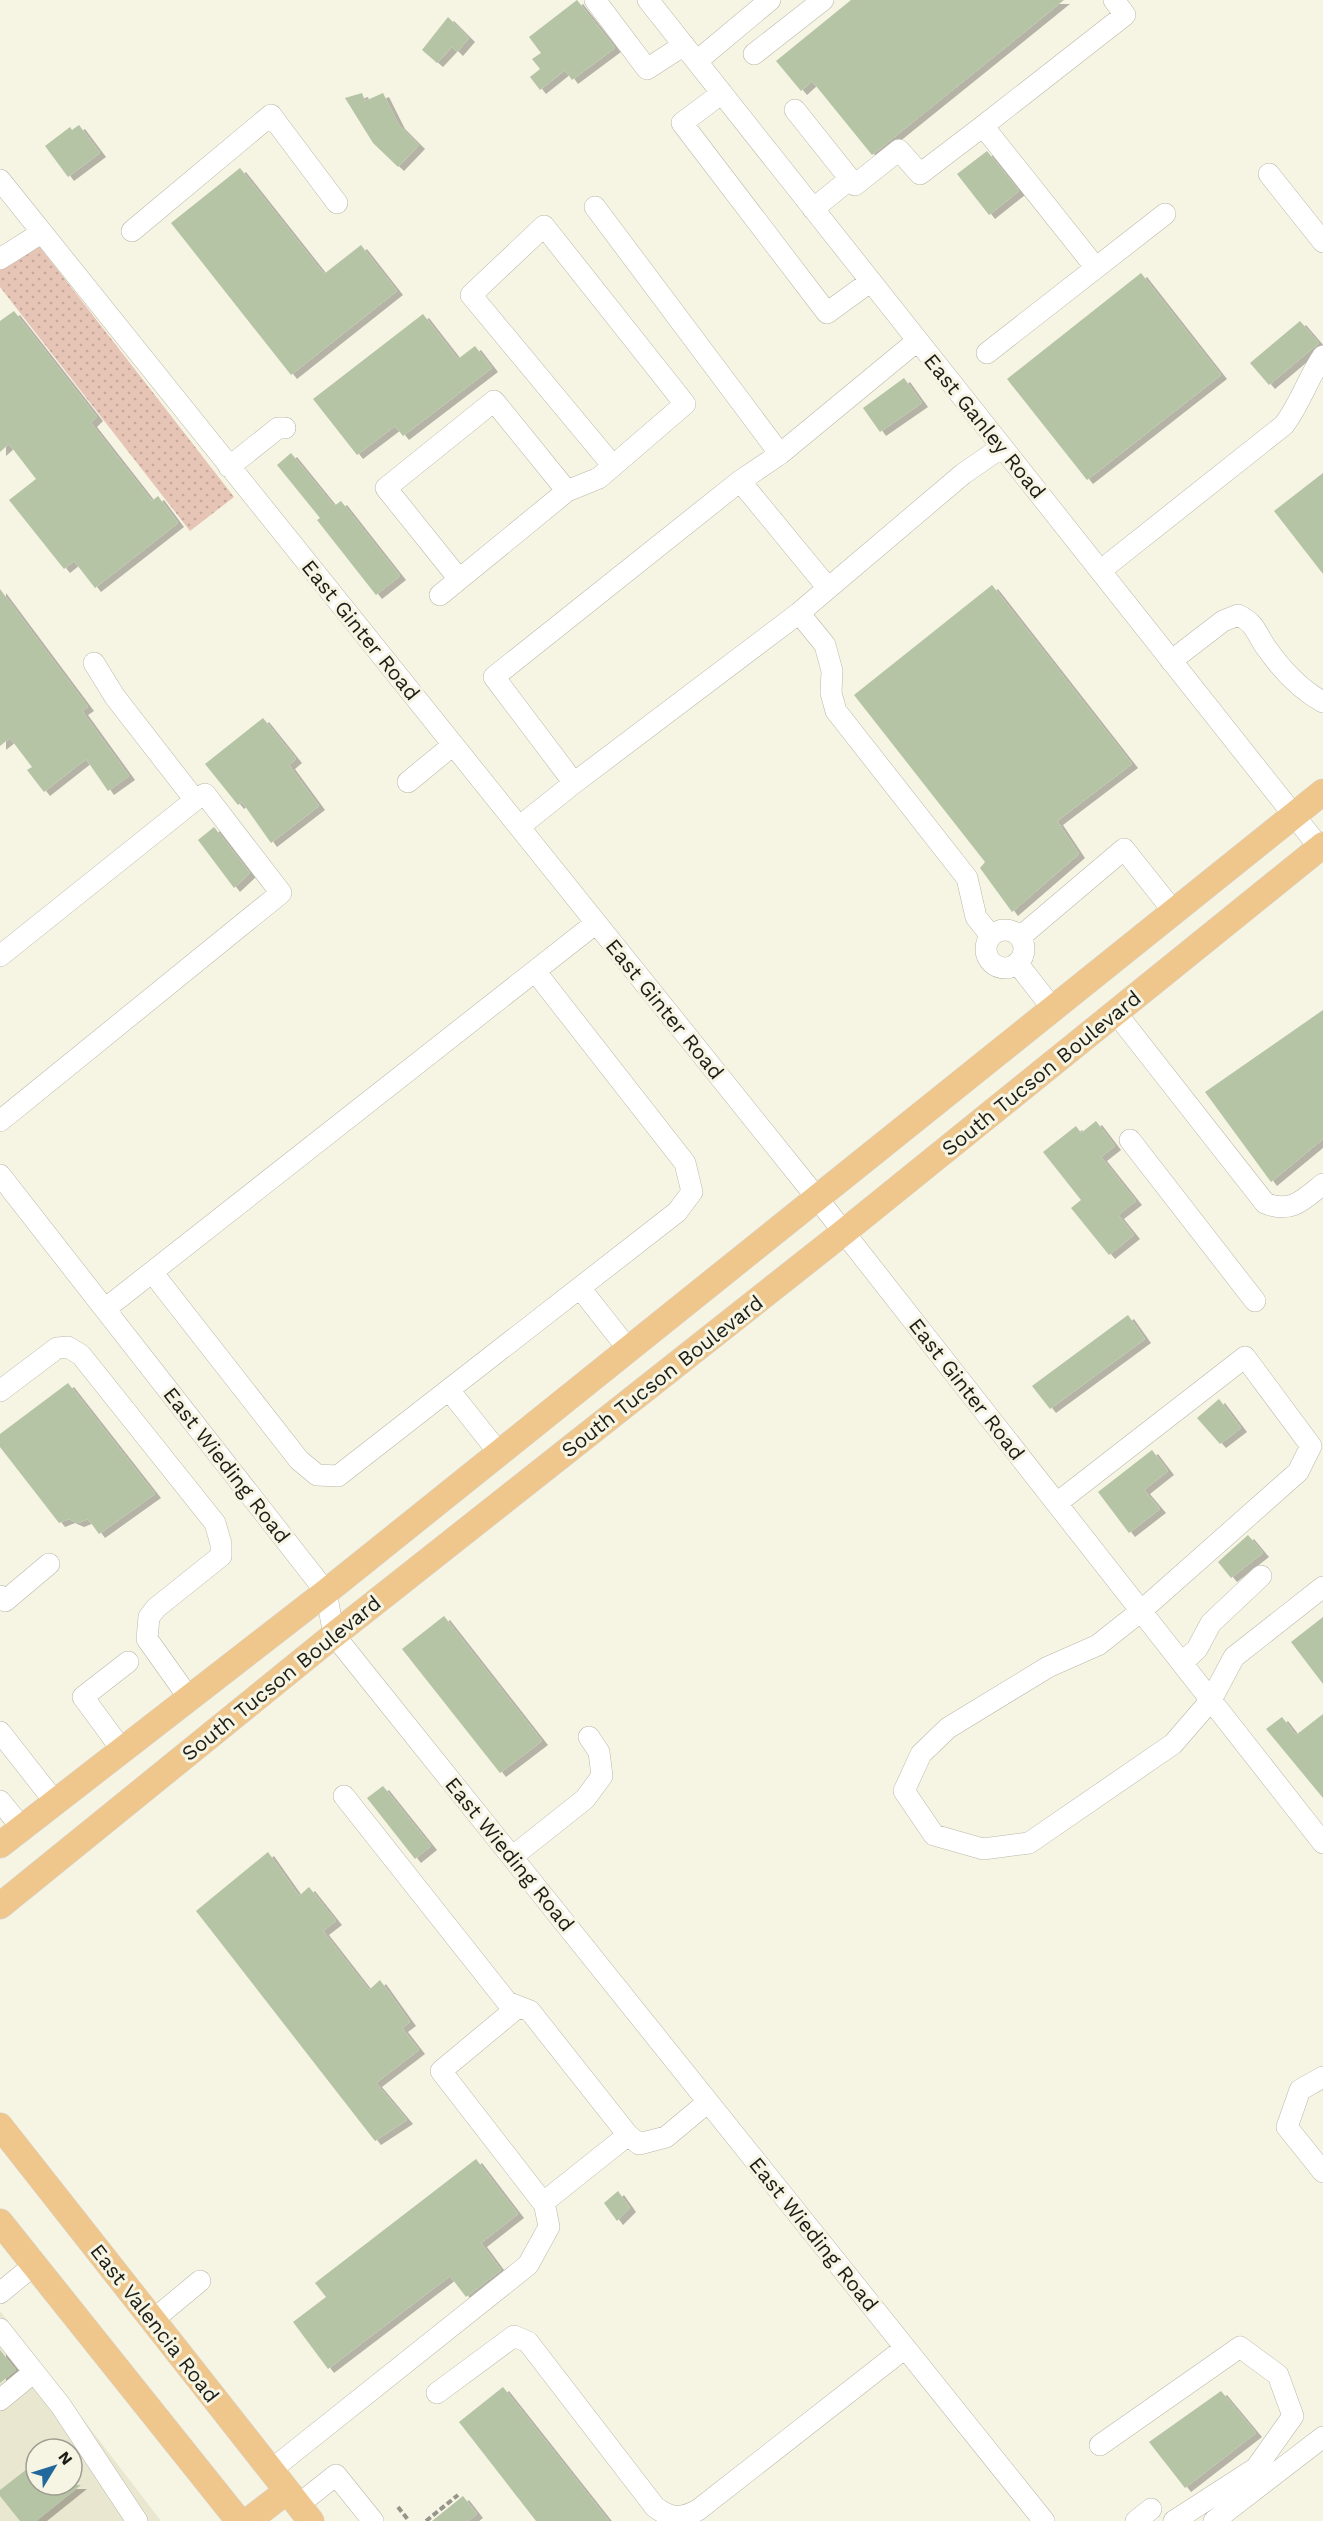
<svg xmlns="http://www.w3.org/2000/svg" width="1323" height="2521" viewBox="0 0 1323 2521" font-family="'Work Sans',sans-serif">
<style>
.built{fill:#eae7d0;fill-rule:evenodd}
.green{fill:url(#green-dots)}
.building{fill:#b4c4a5;filter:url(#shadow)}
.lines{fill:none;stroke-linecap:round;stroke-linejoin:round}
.minor-casing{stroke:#bab8a9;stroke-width:22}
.major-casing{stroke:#d6d6d5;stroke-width:27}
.path{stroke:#969589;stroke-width:4;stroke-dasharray:6 3;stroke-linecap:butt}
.minor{stroke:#fff;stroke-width:21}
.major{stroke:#efc68c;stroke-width:26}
.labels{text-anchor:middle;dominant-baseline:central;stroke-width:6;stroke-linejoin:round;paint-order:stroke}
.street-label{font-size:21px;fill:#1d1d17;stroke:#f6f4e3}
</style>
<defs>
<pattern id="green-dots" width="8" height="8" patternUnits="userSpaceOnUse" patternTransform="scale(1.5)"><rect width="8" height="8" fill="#e6c4b6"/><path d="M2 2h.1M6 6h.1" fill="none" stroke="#c5a89c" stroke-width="1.8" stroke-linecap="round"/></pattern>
<filter id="shadow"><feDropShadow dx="6" dy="4" stdDeviation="0" flood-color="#0004"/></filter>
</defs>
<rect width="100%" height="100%" fill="#f6f4e3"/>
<path class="built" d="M0,2311L161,2521H0ZM36,2449H72V2485H36Z"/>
<path class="green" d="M36,242L234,497L190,531L0,287V270Z"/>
<path class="building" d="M577,0L615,48L572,80L565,70L540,90L530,77L540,69L532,59L541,53L529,37Z
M851,0H1064L872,155L812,81L801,91L776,61Z
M448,17L469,38L457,52L452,47L437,63L422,50Z
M362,93L365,101L383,93L399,125L419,145L398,167L373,143L345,98Z
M79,125L100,153L68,177L45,146L70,127L72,130Z
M987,151L1019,191L989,215L957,174Z
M240,168L324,274L361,245L397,291L291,375L171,223Z
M1141,273L1221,375L1087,480L1007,379Z
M14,311L97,417L91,423L152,501L158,496L178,523L95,588L74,561L64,569L9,500L36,479L9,444L0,452V321Z
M423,314L458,359L475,346L492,368L403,436L395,426L357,455L313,399Z
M1300,321L1319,343L1269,385L1250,363Z
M904,378L922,403L880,432L863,408Z
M291,453L334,506L341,501L400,576L376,595L317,520L320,518L277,465Z
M1323,473V574L1274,511Z
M992,585L1132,764L1057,821L1079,854L1012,912L980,868L985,862L854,695Z
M0,589L88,707L82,711L129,776L108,791L86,759L44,792L27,770L32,767L10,738L0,746Z
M263,718L296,759L289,765L319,806L271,843L242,802L238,805L205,764Z
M214,827L250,873L234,888L198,840Z
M1323,1010V1139L1271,1182L1205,1092Z
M1096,1121L1115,1146L1101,1157L1136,1201L1118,1215L1134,1235L1109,1255L1071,1208L1081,1200L1043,1152L1076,1126L1081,1133Z
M1128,1315L1145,1339L1050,1409L1032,1386Z
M68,1383L155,1494L99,1534L88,1519L78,1523L69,1519L59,1523L0,1447V1434Z
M1219,1399L1241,1428L1220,1444L1197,1418Z
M1152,1450L1168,1471L1144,1490L1160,1509L1129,1533L1098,1492Z
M1248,1535L1263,1553L1231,1578L1218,1562Z
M444,1616L542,1741L500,1773L402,1649Z
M1323,1617V1684L1291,1642Z
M1323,1714V1798L1266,1729L1282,1717L1296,1735Z
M383,1786L431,1846L415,1859L367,1798Z
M268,1852L299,1896L309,1887L336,1921L323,1931L369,1990L380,1980L410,2022L402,2028L419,2050L376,2083L407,2120L375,2141L196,1911Z
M476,2159L518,2214L481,2243L501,2270L466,2297L450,2276L328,2369L293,2322L326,2297L315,2283Z
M618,2191L630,2208L617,2221L604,2203Z
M0,2350L16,2370L0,2383Z
M503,2387L609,2521H536L459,2422Z
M1221,2391L1256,2433L1185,2488L1149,2442Z
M36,2462V2485H81L36,2521H20L0,2496V2490Z
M463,2496L477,2514L468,2521H432Z"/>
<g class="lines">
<g class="minor-casing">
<path id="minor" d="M595,0L647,69L684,45
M648,0L1323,852
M754,54L823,0
M697,61L770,0
M722,93L682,123L827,313L871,281
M795,110L850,179L813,209
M1269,174L1323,242
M0,180L817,1198L1323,1843
M855,185L899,150L920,174L983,126
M595,207L780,454
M132,231L271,115L337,203
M0,259L41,233
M1096,268L983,126L1125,15L1114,0
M987,353L1165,214
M229,467L278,428H285
M740,481L780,454L917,341
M567,491L599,478L685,404L544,226L471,295L613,466
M1100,571L1284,425C1300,404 1308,378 1323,356
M440,595L567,491L494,401L386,488L459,579
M799,613L574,783L494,677L740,481L828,588
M1171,661L1223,621L1238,615C1256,624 1255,631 1265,646C1281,669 1299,689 1323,702
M408,782L453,745
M519,827L574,783
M986 949a19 19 0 1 1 38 0a19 19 0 1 1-38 0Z
M991,936L976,917L967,878L836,711L831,693L832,671L825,645L799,613L963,474L1002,447
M1020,937L1124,849L1174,912
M0,956L195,800L115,697L94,663
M1017,963L1053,1009
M1116,1013L1265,1203C1291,1214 1303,1200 1323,1184
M0,1121L281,893L205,794L195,800
M1130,1140L1255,1301
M0,1175L326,1592L334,1635L1044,2521
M152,1272L299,1460L317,1475L338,1476L677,1212L692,1192L685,1163L535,971
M580,1288L628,1349
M105,1309L596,923
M449,1390L499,1453
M0,1391L57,1348L68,1347L81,1355L215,1523L221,1544V1556L156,1608L149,1617L147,1639L189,1698
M1057,1503L1245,1357L1311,1446L1298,1472L1141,1611L1098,1645L1048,1667L948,1728L921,1754L904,1791L934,1835L983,1849L1029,1843L1173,1744L1211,1700L1234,1657L1323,1587
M0,1596L5,1601L49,1564
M1182,1663L1197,1649L1211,1623L1261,1576
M0,1732L55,1802
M122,1750L83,1697L128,1662
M344,1796L507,2002L530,2011L628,2135
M0,1801L22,1828
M512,1857L585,1799L602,1776L599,1752L589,1737
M518,2007L441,2071L544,2204
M1323,2077L1300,2090L1287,2127L1323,2172
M0,2293L34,2265
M153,2320L200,2281
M0,2329L61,2406L137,2521
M437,2393L514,2336L528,2342L655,2507C671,2519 681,2519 698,2510L905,2348
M0,2400L34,2372
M1100,2445L1240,2347L1278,2375L1293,2416L1256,2468L1174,2521
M271,2470L528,2265L549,2227L544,2202L628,2135L639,2144L666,2137L708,2102
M298,2505L336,2475L373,2521
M1136,2521L1151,2509
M1214,2521L1323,2437"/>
</g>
<g class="major-casing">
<path id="major" d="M0,1845L326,1592L1323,792
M0,1906L334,1635L844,1232L1323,845
M0,2126L311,2521
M0,2222L239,2521
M248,2521L287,2491"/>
</g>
<path class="path" d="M398,2507L409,2521
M426,2521L458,2495"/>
<use href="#minor" class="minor"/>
<use href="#major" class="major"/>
</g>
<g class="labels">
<g class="street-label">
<text transform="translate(985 426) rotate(51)">East Ganley Road</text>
<text transform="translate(361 630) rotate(51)">East Ginter Road</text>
<text transform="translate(665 1009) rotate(51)">East Ginter Road</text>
<text transform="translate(1041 1073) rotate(-39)">South Tucson Boulevard</text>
<text transform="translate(662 1376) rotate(-38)">South Tucson Boulevard</text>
<text transform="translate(967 1389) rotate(52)">East Ginter Road</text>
<text transform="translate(227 1465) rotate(52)">East Wieding Road</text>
<text transform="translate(281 1678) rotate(-39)">South Tucson Boulevard</text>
<text transform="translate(510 1854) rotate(51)">East Wieding Road</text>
<text transform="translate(814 2234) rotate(51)">East Wieding Road</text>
<text transform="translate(155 2323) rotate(52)">East Valencia Road</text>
</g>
</g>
<g transform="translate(54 2467) rotate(52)"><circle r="28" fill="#f6f4e3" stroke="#9f9e91" stroke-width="1.5"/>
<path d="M0-4.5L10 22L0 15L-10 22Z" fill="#23689d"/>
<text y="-9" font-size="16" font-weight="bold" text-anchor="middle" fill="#1d1d17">N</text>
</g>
</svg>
